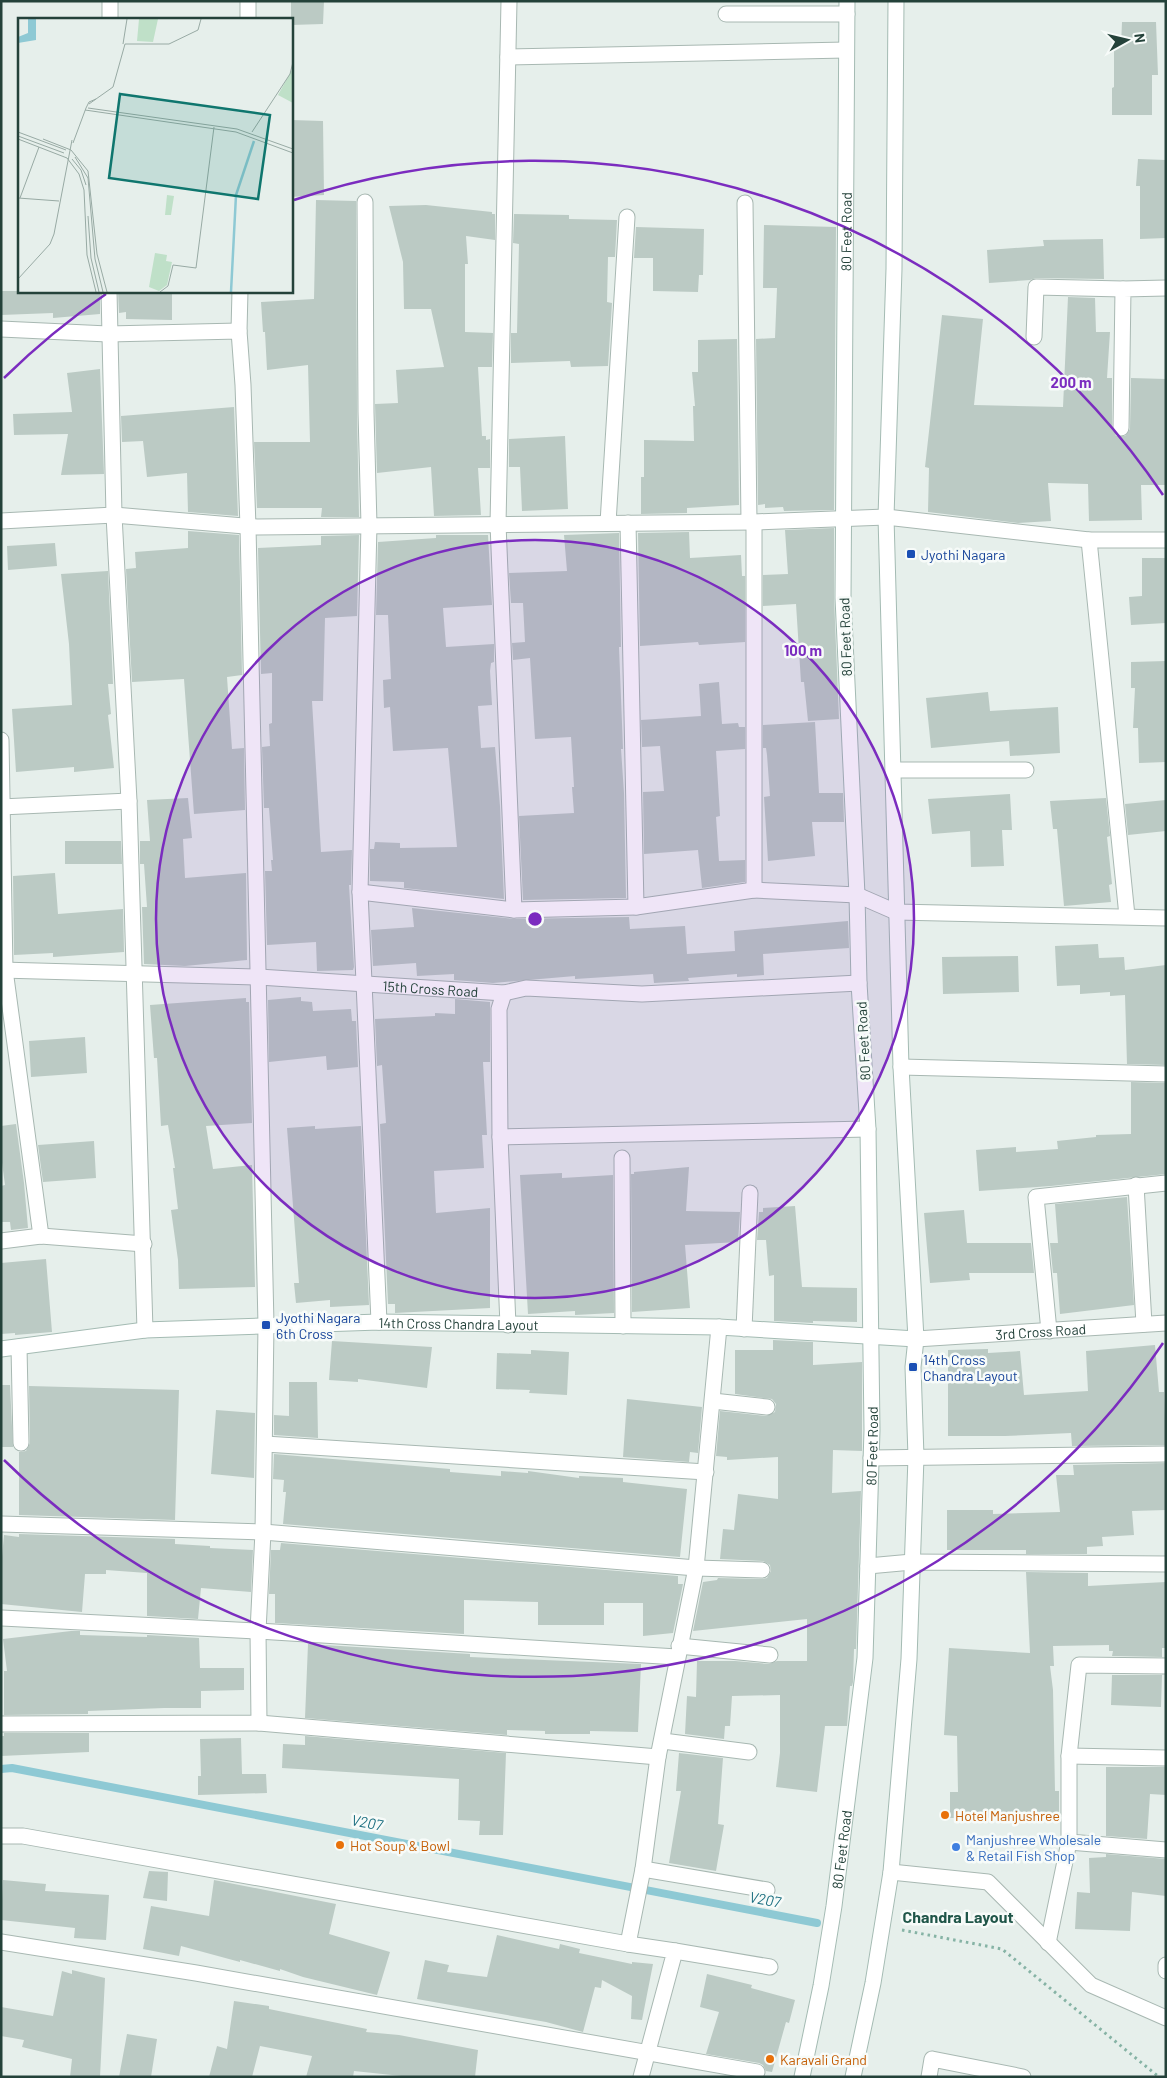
<svg xmlns="http://www.w3.org/2000/svg" width="1167" height="2078" viewBox="0 0 1167 2078" font-family="Barlow,sans-serif">
<style>
.lines{fill:none;stroke-linecap:round;stroke-linejoin:round}
.stream{stroke:#8ec9d4;stroke-width:8}
.building{fill:#bbcac4}
.minor-casing{stroke:#a8b8b2;stroke-width:17}
.tertiary-casing{stroke:#a8b8b2;stroke-width:17}
.secondary-casing{stroke:#a4bbb3;stroke-width:17}
.path{stroke:#86b3a5;stroke-width:3;stroke-dasharray:2.5 4;stroke-linecap:butt}
.minor{stroke:#fff;stroke-width:15}
.tertiary{stroke:#fff;stroke-width:15}
.secondary{stroke:#fff;stroke-width:15}
.ring{fill:none;stroke:#7b2cbf;stroke-width:2.5}
.transit-dot{fill:#1a4fb4;stroke:#f7fbf9;stroke-width:2}
.food-dot{fill:#e8710a;stroke:#f7fbf9;stroke-width:2}
.shop-dot{fill:#3f7fe0;stroke:#f7fbf9;stroke-width:2}
.labels{text-anchor:middle;dominant-baseline:central;stroke-width:5;stroke-linejoin:round;paint-order:stroke}
.street-label{font-size:14px;fill:#24423a;stroke:#f7fbf9}
.transit-label{font-size:14px;fill:#164399;stroke:#f7fbf9;text-anchor:start}
.food-label{font-size:14px;fill:#c56008;stroke:#f7fbf9;text-anchor:start}
.shop-label{font-size:14px;fill:#366cbe;stroke:#f7fbf9;text-anchor:start}
.water-label{font-size:15px;font-style:italic;fill:#1c6f80;stroke:#f7fbf9}
.quarter-label{font-size:16px;font-weight:bold;fill:#1f5548;stroke:#f7fbf9}
.inset-river{fill:none;stroke:#8ec9d4;stroke-width:2.5}
.inset-road{fill:none;stroke:#98aaa4;stroke-width:1}
.view{fill:#0f766e;fill-opacity:0.15;stroke:#0f766e;stroke-width:2.5}
.inset-edge{fill:none;stroke:#24423a;stroke-width:2.5}
.centre{fill:#7b2cbf;stroke:#f7fbf9;stroke-width:2.5}
.ring-label{font-size:15px;text-anchor:middle;font-weight:bold;fill:#7b2cbf;stroke:#f7fbf9;stroke-width:5;stroke-linejoin:round;paint-order:stroke}
</style>
<rect width="100%" height="100%" fill="#e6efeb"/>
<g class="lines">
<path class="stream" d="M1,1769L12,1768L817,1923"/>
</g>
<path class="building" d="M291,1H324L323,24L291,25Z
M1122,22H1156L1158,75H1152V115H1112V88L1114,87V46H1121Z
M291,120L323,121L324,195L291,197Z
M1138,159L1166,160V238L1140,239V186H1136Z
M316,200L356,201L357,412L359,517H321L322,508H257L254,442H310L308,365L267,370L265,332H263L261,302L314,299Z
M426,205L492,212V214H495V240L466,236L468,264H465V332L493,333L492,367H478L482,436H486V440L490,439V468H478L481,515L434,516L431,467L377,473L375,404L398,403L396,370L444,367L431,309H404L403,262L389,206Z
M514,214L569,215V219L617,220L615,257H608L607,302L612,303L608,366L571,367L570,361L511,363V333H517L519,244L513,243Z
M764,225L836,227L834,510L784,511L783,507L765,508V504L758,505L756,339L775,338L777,288H763Z
M636,227L704,229L703,275H699L698,292L653,291V258H634Z
M1103,239L1104,279L1036,278L1030,280L989,283L987,250L1044,246L1043,240Z
M1,291H100V314L53,318V313L1,315Z
M118,291H172V320L126,319V312L119,313Z
M1068,297L1095,298L1096,332H1110L1107,378H1112V428L1116,436H1125L1130,429L1131,378L1166,379V485H1141L1142,520L1089,521L1088,484L1048,483L1051,521L1018,523L928,512L929,468L925,467L942,315L983,319L974,405L1063,407Z
M737,339L739,505L687,508V513L641,514V477H644V440L694,441L693,406H695L692,372H698V340Z
M100,369L104,474L61,475L68,434L14,435L13,414L72,412L67,373Z
M234,407L238,516L188,512L187,473L147,477L143,441L122,442L121,416Z
M565,436L568,509L522,511L520,467H509V439Z
M834,528V598L839,719L808,721L804,682H801L796,604L763,606V575L788,574L785,530Z
M188,531L239,535L242,675L227,677L232,749L244,748L245,810L194,814L184,679L132,682L126,569L136,568L135,552L188,548Z
M689,532L690,558L741,555L742,576H745V642L699,645L698,642L640,646L638,533Z
M619,533L621,647H619L623,749H621L624,793L626,898L523,900L519,816L574,813L572,787H574L571,737L535,739L530,658L513,660L512,643L525,642L523,603H511L509,573L567,571L564,535Z
M359,535L357,616L325,618L323,701H312L321,852L352,850L351,885H349L354,967L353,970L317,971L316,942L267,945L265,871H272L271,860H273L269,808H264L262,747L270,746L269,724L272,723V673L261,674L258,548L321,545V536Z
M436,535H488L492,605L443,608L446,647L494,644V662L491,663L490,671L492,705L478,706L481,748L495,747L500,806L504,899L404,888V882L370,881V849H374L375,842L400,843V848L457,847L448,748L393,751L390,707L384,708L383,680L391,679L388,615H376L378,542L436,538Z
M55,543L57,566L8,570L7,546Z
M1142,558H1166V623L1131,625L1129,597L1142,596Z
M108,571L113,684H108L111,714L108,715L114,768L74,772V767L16,772L12,709L72,705L69,644L61,574Z
M1166,661V762L1139,763L1138,728H1133L1135,688H1131V662Z
M719,682L722,724L738,723L739,727H745V749L716,751L720,816L716,817L719,861L745,860V882L702,888L698,850L644,854L643,792L664,791L660,746L642,747L641,720L701,716L699,684Z
M988,692L990,711L1058,707L1060,753L1010,756L1009,741L931,748L926,698Z
M815,722L819,793H843L844,822H812L815,856L768,861L764,797L770,796L767,755L766,748H763V725Z
M1010,794L1012,830H1002L1004,866L971,867L970,831L932,834L928,799Z
M188,798L192,838L183,839L185,878L246,873L247,960L185,966L144,964L142,907H147L144,864H140V841H150L147,800Z
M1106,798L1110,836L1107,837L1112,884L1109,885L1111,902L1064,906L1057,829H1053L1050,801Z
M1166,800V831L1128,835L1125,804Z
M65,841H121L122,864H65Z
M55,873L58,914L123,909L124,952L53,957V953L14,955L13,876Z
M412,908L514,919L629,917L630,929L685,926L687,954L735,951L734,931L848,921L849,948L763,954L764,975L737,977V974L688,978L689,981L654,983L653,974L575,979V976L493,983L454,980V974L417,976L416,963L373,966L371,930L414,927Z
M1098,944L1099,958L1124,957L1125,970L1166,965V1065L1127,1064L1125,995L1110,996V992L1080,994V985L1057,986L1055,946Z
M1018,956L1019,992L943,994L942,957Z
M301,997V1001L312,1002L313,1011L351,1009L352,1021H356L358,1067L327,1070L326,1056L269,1062L268,1000Z
M246,998V1002H249L252,1123L206,1126L213,1169L252,1165L255,1287L179,1289L178,1260L171,1210L178,1209L173,1168H175L168,1125L161,1126L157,1058H154L150,1005Z
M455,999L490,1002V1062H483L487,1135H482L484,1168L434,1171L436,1213L490,1208V1308L395,1313V1304H388L380,1124L386,1123L382,1065L377,1066L375,1019L435,1016V1013L455,1014Z
M85,1037L87,1073L31,1077L29,1041Z
M1131,1082L1166,1083V1174L1051,1186L979,1191L976,1150L1016,1147V1152L1058,1149L1057,1141L1096,1137V1135L1131,1134Z
M16,1124L24,1183L28,1228L11,1230L10,1222H1V1186L5,1185L1,1155V1126Z
M315,1126V1129L361,1126L369,1305L330,1307V1300L296,1303L294,1283H299L287,1128Z
M94,1141L96,1178L43,1182L38,1145Z
M689,1167L686,1211L740,1212L738,1242L685,1245L690,1308L632,1312L631,1174H634V1172Z
M562,1173V1178L613,1175L614,1313L575,1315V1311L528,1314L520,1175Z
M1127,1197L1134,1305L1060,1314L1057,1273H1053L1050,1243H1058L1055,1204Z
M795,1206L802,1287L857,1288V1322L813,1321V1323L774,1321V1275L769,1276L766,1240H757L759,1212H763V1208Z
M964,1210L967,1243H1031L1034,1273H969L970,1280L930,1283L924,1213Z
M46,1259L52,1332L15,1335V1333L1,1334V1263Z
M773,1340L813,1342V1365L862,1362V1451L833,1450L832,1493L861,1491L856,1649H854L853,1682L852,1686H850L847,1726H825L817,1792L776,1787L780,1753V1695L732,1696L730,1726H725L724,1739L685,1734L687,1696L696,1697L697,1661H735L769,1664L777,1661H807V1619L693,1631L703,1582L717,1580L718,1578L762,1579L767,1578L771,1571L770,1565L763,1561L720,1559L723,1529L734,1530L738,1494L778,1499V1457L727,1460V1457L716,1456L720,1411L766,1416L775,1412L776,1404L772,1399L735,1394V1350H773Z
M332,1341L432,1347L427,1388L358,1379V1382L329,1380Z
M1155,1345L1159,1392H1164L1166,1445L1072,1446L1071,1433L1005,1436H948V1350L988,1349V1353L1020,1351L1024,1395L1088,1391L1086,1351Z
M531,1350L569,1352L567,1395L529,1393L530,1390L496,1389L497,1353L531,1354Z
M289,1382H317L318,1438L274,1435V1415L289,1416Z
M1,1385H10L13,1447H1Z
M29,1386L179,1390L175,1520L19,1515V1452L26,1451L30,1443Z
M627,1399L702,1407L698,1453L690,1452L689,1462L623,1457Z
M216,1410L255,1413L254,1478L211,1474Z
M274,1454L450,1469V1472L501,1476V1471L528,1473V1471L579,1478V1476L623,1478V1482L687,1489L680,1557L283,1524L286,1492H283L284,1480L273,1479Z
M1166,1463V1510L1132,1511L1134,1535L1102,1537L1103,1546L1087,1547V1554H1026V1550H947V1510H993V1514L1060,1512L1056,1475H1074L1073,1465Z
M19,1534L175,1539V1544L210,1546V1548L253,1550L251,1592L201,1588L198,1619L147,1616V1573L106,1570V1574H85L82,1612L1,1604V1568L4,1535L19,1537Z
M281,1543L678,1576V1584H683L673,1633L643,1636V1603H604V1625H538V1602L464,1600V1634L275,1623V1594H269L271,1550H280Z
M1026,1572L1088,1573V1586L1166,1582V1648H1162V1657L1112,1656L1113,1651H1109V1645L1053,1646L1054,1666H1050L1053,1690L1055,1791H1059V1817L950,1818V1792H958L957,1736L944,1735L949,1648L1030,1653Z
M71,1631H80V1635L147,1637V1635L199,1638L200,1668H244V1690L201,1691V1708H164L88,1711V1714L4,1715V1671H7L3,1639Z
M308,1644L470,1654V1657L641,1664L638,1732L590,1731V1734H545V1731L507,1730V1735L305,1718Z
M1112,1675H1162L1161,1707L1111,1705Z
M4,1733H89V1752L1,1756V1736H4Z
M305,1736L506,1753L503,1835H479L480,1821L458,1820L459,1779L282,1768L283,1744L305,1745Z
M241,1738L242,1774H266L267,1793L198,1795V1776H201L200,1739Z
M679,1753L723,1758L718,1824L724,1825L716,1871L669,1863L681,1791H676Z
M1106,1767H1166V1795L1150,1794L1147,1839L1106,1836Z
M1106,1854L1166,1859V1896L1132,1892L1130,1931L1075,1929L1077,1892L1090,1893L1089,1858L1106,1857Z
M149,1871L168,1872L167,1901L143,1898Z
M3,1880L46,1884L45,1891L109,1895L106,1940L74,1938L75,1928L1,1920Z
M214,1880L336,1904L329,1934L390,1952L377,1995L303,1977L280,1969V1971L240,1960V1962L181,1946L179,1956L143,1949L151,1906L209,1916Z
M497,1935L559,1949L560,1944L580,1949L579,1953L632,1964V1962L653,1964L642,2020L631,2019L632,1996L602,1980L601,1988L595,1987L583,2032L546,2022L417,1999L425,1960L449,1965L447,1972L487,1977Z
M72,1970L105,1978L100,2077H70L72,2059L22,2047L24,2040L1,2036V2007L53,2016L62,1971L72,1974Z
M707,1974L752,1985L751,1988L795,2000L789,2023L786,2022L772,2072L766,2071L763,2065L759,2063L706,2054L719,2012L700,2007Z
M234,2001L269,2006V2009L367,2029L366,2032L399,2035L478,2050L475,2077H411L354,2071L353,2077H306L312,2056L260,2046L252,2077H209L217,2046L227,2049Z
M127,2034L157,2039L151,2077H119Z"/>
<g class="lines">
<g class="minor-casing">
<g id="minor">
<path d="M509,1L498,524L514,910"/>
<path d="M726,14H847"/>
<path d="M110,19V1"/>
<path d="M248,19V1"/>
<path d="M508,57L846,50"/>
<path d="M365,202L366,412L369,525L360,892L379,1322"/>
<path d="M745,203L749,522"/>
<path d="M109,291L114,515L129,801L145,1330"/>
<path d="M1,329L108,334L239,331L243,385L248,527L266,1325L263,1532L258,1631L259,1723L1,1724"/>
<path d="M239,331L240,291"/>
<path d="M1034,337L1036,287L1123,289"/>
<path d="M1121,428L1123,289L1166,288"/>
<path d="M1,521L114,515L257,527L754,522L886,517L1089,540H1166"/>
<path d="M608,523L627,217"/>
<path d="M628,523L636,907"/>
<path d="M1089,540L1127,916"/>
<path d="M1,740L5,970L41,1236"/>
<path d="M894,770H1026"/>
<path d="M1,807L129,801"/>
<path d="M754,890L857,895L896,912L1166,918"/>
<path d="M360,892L514,910L636,907L754,890V522"/>
<path id="s1" d="M1,970L259,977L504,993L526,988L642,994L859,983"/>
<path d="M504,993L499,1009L500,1137L508,1325"/>
<path d="M901,1067L1166,1074"/>
<path d="M500,1137L868,1129"/>
<path d="M622,1158L623,1326"/>
<path d="M1136,1185L1144,1324"/>
<path d="M1,1241L41,1236L144,1244"/>
<path d="M744,1329L750,1193"/>
<path d="M1049,1331L1036,1197L1166,1183"/>
<path id="s2" d="M916,1339L1166,1323"/>
<path d="M19,1347L21,1443"/>
<path d="M713,1401L767,1407"/>
<path d="M265,1444L706,1472"/>
<path d="M871,1458L1166,1454"/>
<path d="M1,1524L263,1532L696,1568L762,1570"/>
<path d="M868,1566L912,1562L1166,1564"/>
<path d="M2,1618L258,1631L677,1657"/>
<path d="M679,1646L770,1655"/>
<path d="M259,1723L658,1757"/>
<path d="M663,1741L749,1752"/>
<path d="M1069,1756L1166,1758"/>
<path d="M1,1836H23L628,1944"/>
<path d="M1069,1842L1166,1850"/>
<path d="M643,1869L767,1890"/>
<path d="M1,1942L196,1973L757,2072"/>
<path d="M1048,1943L1069,1842V1756L1079,1665L1166,1666"/>
<path d="M675,1951L770,1967"/>
<path d="M1166,1965V1971"/>
<path d="M641,2077L675,1951L628,1944L643,1869L658,1757L696,1568L719,1327"/>
<path d="M929,2077L932,2059L1023,2077"/>
</g>
</g>
<g class="tertiary-casing">
<path id="tertiary" d="M891,1872L988,1882L1091,1985L1166,2018"/>
</g>
<g class="secondary-casing">
<g id="secondary">
<path id="s3" d="M1,1349L145,1330L379,1322L719,1327L916,1339"/>
<path id="s4" d="M802,2077L821,1986L834,1906L865,1658L872,1430L868,1129L859,983L857,895L843,598L847,1"/>
<path d="M853,2077L873,1983L891,1872L909,1659L916,1457L913,1367L916,1339L901,1067L886,517L894,269L896,1"/>
</g>
</g>
<path class="path" d="M902,1930L1002,1949L1159,2077"/>
<use href="#minor" class="minor"/>
<use href="#tertiary" class="tertiary"/>
<use href="#secondary" class="secondary"/>
</g>
<circle cx="535" cy="919" r="379" fill="#7b2cbf" fill-opacity=".12"/>
<g class="ring">
<circle cx="535" cy="919" r="379"/>
<path d="M1163 1343A758 758 0 0 1 4 1460M4 378A758 758 0 0 1 106 294M294 200A758 758 0 0 1 1163 495"/>
</g>
<g class="transit-dot">
<rect x="906" y="549" width="10" height="10" rx="2.5"/>
<rect x="261" y="1320" width="10" height="10" rx="2.5"/>
<rect x="908" y="1362" width="10" height="10" rx="2.5"/>
</g>
<g class="food-dot">
<circle cx="945" cy="1815" r="5"/>
<circle cx="340" cy="1845" r="5"/>
<circle cx="770" cy="2059" r="5"/>
</g>
<circle class="shop-dot" cx="956" cy="1847" r="5"/>
<g class="labels">
<g class="street-label">
<text stroke="none"><textPath href="#s4" startOffset="1851">80 Feet Road</textPath></text>
<text transform="translate(845 637) rotate(-92)">80 Feet Road</text>
<text stroke="none"><textPath href="#s1" startOffset="430">15th Cross Road</textPath></text>
<text transform="translate(863 1041) rotate(-93)">80 Feet Road</text>
<text stroke="none"><textPath href="#s3" startOffset="459">14th Cross Chandra Layout</textPath></text>
<text stroke="none"><textPath href="#s2" startOffset="125">3rd Cross Road</textPath></text>
<text stroke="none"><textPath href="#s4" startOffset="636">80 Feet Road</textPath></text>
<text stroke="none"><textPath href="#s4" startOffset="231">80 Feet Road</textPath></text>
</g>
<g class="transit-label">
<text x="921" y="554">Jyothi Nagara</text>
<text x="276" y="1317">Jyothi Nagara<tspan x="276" dy="16">6th Cross</tspan></text>
<text x="923" y="1359">14th Cross<tspan x="923" dy="16">Chandra Layout</tspan></text>
</g>
<g class="food-label">
<text x="955" y="1815">Hotel Manjushree</text>
<text x="350" y="1845">Hot Soup &amp; Bowl</text>
<text x="780" y="2059">Karavali Grand</text>
</g>
<g class="shop-label">
<text x="966" y="1839">Manjushree Wholesale<tspan x="966" dy="16">&amp; Retail Fish Shop</tspan></text>
</g>
<g class="water-label">
<text transform="translate(367 1822) rotate(11)">V207</text>
<text transform="translate(765 1899) rotate(11)">V207</text>
</g>
<g class="quarter-label">
<text x="958" y="1916">Chandra Layout</text>
</g>
</g>
<g transform="translate(18 18)">
<rect width="275" height="275" fill="#e6efeb"/>
<path d="M121,1H140L135,24L119,23ZM275,50V85L260,77ZM149,177L156,178L153,197H147ZM137,235L149,237L148,243L154,244L149,267L141,273L131,269Z" fill="#bfe0c8"/>
<path d="M10,1H18V22L0,25V19L10,15Z" fill="#8ec9d4"/>
<path class="inset-river" d="M213,274L218,177L236,123"/>
<path class="inset-road" d="M105,26L109,1M78,81L95,69L107,26H151L180,12L183,1M70,90L219,111L275,131M67,92L218,114L275,135M0,114L48,132M234,114L272,56L275,44M0,118L46,135M0,121L49,140L61,156L66,172L69,237L78,274M25,121L53,132L70,153L79,236L89,274M55,125L68,90L71,84L78,81L71,86M57,139L70,160L77,241L85,274M54,141L63,152L68,167M0,180L41,183M2,180L21,129M70,198L73,240L81,274M0,261L32,226L36,216L54,122M142,274L150,268L155,247L178,250L196,109"/>
<path class="view" d="M102,76L252,97L240,181L91,160Z"/>
<rect width="275" height="275" class="inset-edge"/>
</g>
<circle cx="535" cy="919" r="8" class="centre"/>
<g class="ring-label">
<text x="1071" y="388">200 m</text>
<text x="803" y="656">100 m</text>
</g>
<rect width="1167" height="2078" fill="none" stroke="#24423a" stroke-width="5"/>
<g transform="translate(1127 40) rotate(82)" stroke="#f7fbf9" stroke-width="4" paint-order="stroke">
<path d="M0-4L9 19L0 12L-9 19Z" fill="#24423a"/>
<text y="-8" font-size="14" font-weight="bold" text-anchor="middle" fill="#24423a">N</text>
</g>
</svg>
